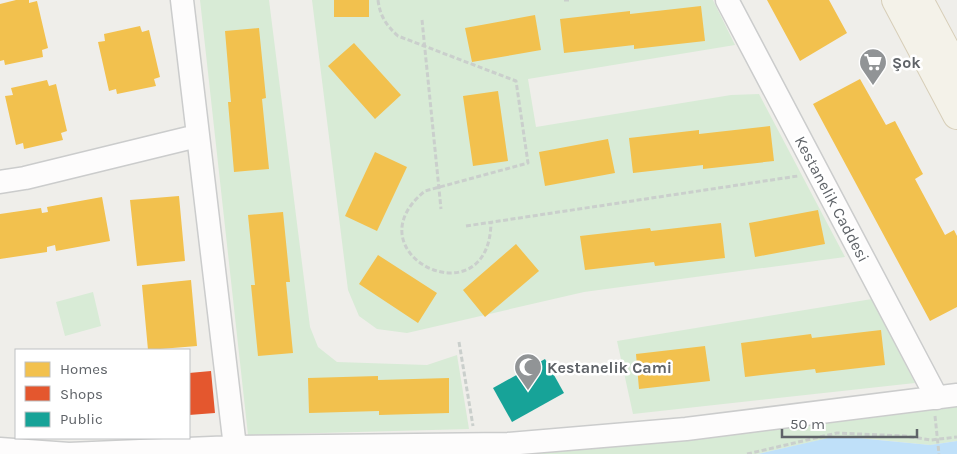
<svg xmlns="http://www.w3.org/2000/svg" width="957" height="454" viewBox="0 0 957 454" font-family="Karla,sans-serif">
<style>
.green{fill:#d8ebd6}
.water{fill:#bfe0f9}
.homes{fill:#f2c14e}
.shops{fill:#e4572e}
.public{fill:#17a398}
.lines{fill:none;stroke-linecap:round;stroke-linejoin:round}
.minor-casing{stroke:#cbcccc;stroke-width:25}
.major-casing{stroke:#d7ceb8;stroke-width:30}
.path{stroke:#cacfcc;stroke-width:3;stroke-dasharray:5 2.5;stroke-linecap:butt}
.minor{stroke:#fdfcfc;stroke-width:22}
.major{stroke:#f4f2e9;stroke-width:28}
.labels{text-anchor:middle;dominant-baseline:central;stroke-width:5;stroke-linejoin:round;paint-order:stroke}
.poi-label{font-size:16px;font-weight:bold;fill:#5f6368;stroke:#fff;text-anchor:start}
.street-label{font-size:16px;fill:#5f6368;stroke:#fff}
</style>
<rect width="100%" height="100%" fill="#efeeea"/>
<path class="green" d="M200,0H269L310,327L318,347L337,362L427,365L457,355L469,429L248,435Z
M312,0H713L735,45L528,79L536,127L731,95L759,94L845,257L584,292L407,333L377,329L359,316L348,290Z
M93,292L101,326L65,336L56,302Z
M872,299L915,383L633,414L617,341Z
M957,399V441L930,445L839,436L758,454H456L567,451Z"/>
<path class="water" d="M837,436L930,445L957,441V454H758Z"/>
<path class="homes" d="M16,0H29V3L37,1L48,48L42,50L43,57L5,65L4,60L0,61V4Z
M334,0H369V17H334Z
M767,0H829L847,33L800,61Z
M701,6L705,41L634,49V45L564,53L560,19L630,11V14Z
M535,15L541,50L472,62L465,28Z
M140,26L142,32L149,30L160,77L154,79L156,86L117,94L116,89L109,91L98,42L105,41L104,34Z
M259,28L266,98L262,99L269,169L234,172L228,102H231L225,31Z
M354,43L401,95L375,119L328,66Z
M860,79L886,125L895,121L923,174L915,179L945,235L954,230L957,236V307L930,321L813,104Z
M47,80L49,86L56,84L67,131L61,133L63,140L24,149L23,143L16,145L5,96L13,95L11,88Z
M498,91L508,161L473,166L463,96Z
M770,126L774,161L703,169V165L633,173L629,138L699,130V134Z
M608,139L615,173L545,186L539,152Z
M375,152L407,167L377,231L345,216Z
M179,196L185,261L137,266L130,200Z
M102,197L110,241L56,251L55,245L47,247V252L0,259V214L41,208L42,213L48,212L47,207Z
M818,210L825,244L755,257L749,223Z
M283,212L290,282H286L293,353L258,356L251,285H255L248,215Z
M721,223L725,258L655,266L654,262L585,270L580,236L650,228L651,231Z
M516,244L539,271L485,317L463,290Z
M378,255L437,293L418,323L359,284Z
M191,280L197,346L148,350L142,285Z
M881,330L885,365L816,373L815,369L745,377L741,343L811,334L812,338Z
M705,346L710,381L639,389L636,354Z
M378,376V380L449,378V413L379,415V411L309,413L308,378Z"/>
<path class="shops" d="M211,371L215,413L189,415V373Z"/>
<path class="public" d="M545,359L564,393L512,422L493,388Z"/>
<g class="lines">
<g class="minor-casing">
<path id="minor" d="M182,0L235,447
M727,0L937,398
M0,182L25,178L197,136
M0,449L69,454L235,447L508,444L686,429L957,395"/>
</g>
<g class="major-casing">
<path id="major" d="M896,0L957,115
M919,0L957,71"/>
</g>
<path class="path" d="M378,0C380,16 386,25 398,36L516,81L528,163L425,191C347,254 491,323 491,221
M564,0H569
M422,20L441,209
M466,226L798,176
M459,342L473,426
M935,416L939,454
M747,454L837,433L905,436L931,440L957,437"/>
<use href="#minor" class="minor"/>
<use href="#major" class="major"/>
</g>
<defs>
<g id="supermarket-pin" transform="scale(1.4375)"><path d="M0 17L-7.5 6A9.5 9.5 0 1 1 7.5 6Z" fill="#919496" stroke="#fff"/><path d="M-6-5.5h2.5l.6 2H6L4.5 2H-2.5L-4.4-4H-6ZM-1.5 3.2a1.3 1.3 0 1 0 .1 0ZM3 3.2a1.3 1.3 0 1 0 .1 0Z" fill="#fff"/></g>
<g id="mosque-pin" transform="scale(1.4375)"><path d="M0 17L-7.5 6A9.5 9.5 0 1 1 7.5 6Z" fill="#919496" stroke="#fff"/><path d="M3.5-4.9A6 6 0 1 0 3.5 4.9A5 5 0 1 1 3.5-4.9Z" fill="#fff"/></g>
</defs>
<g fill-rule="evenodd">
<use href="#supermarket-pin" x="873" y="62"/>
<use href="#mosque-pin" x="528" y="367"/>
</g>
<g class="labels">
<g class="poi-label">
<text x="892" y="62">Şok</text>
<text x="547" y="367">Kestanelik Cami</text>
</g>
<g class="street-label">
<text transform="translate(832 199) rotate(62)">Kestanelik Caddesi</text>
</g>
</g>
<rect x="15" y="349" width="175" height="90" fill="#ffffff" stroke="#bfc1c3"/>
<rect x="25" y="362" width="25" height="15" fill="#f2c14e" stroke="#bfc1c3"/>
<text x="60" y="374" font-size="15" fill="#5f6368">Homes</text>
<rect x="25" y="386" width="25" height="15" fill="#e4572e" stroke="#bfc1c3"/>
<text x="60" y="399" font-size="15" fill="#5f6368">Shops</text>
<rect x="25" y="412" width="25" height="15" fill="#17a398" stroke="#bfc1c3"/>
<text x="60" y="424" font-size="15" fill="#5f6368">Public</text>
<path d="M782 429v8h135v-8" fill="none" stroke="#5f6368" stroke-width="2.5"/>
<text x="790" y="429" font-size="15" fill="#5f6368" stroke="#ffffff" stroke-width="4" paint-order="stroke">50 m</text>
</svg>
